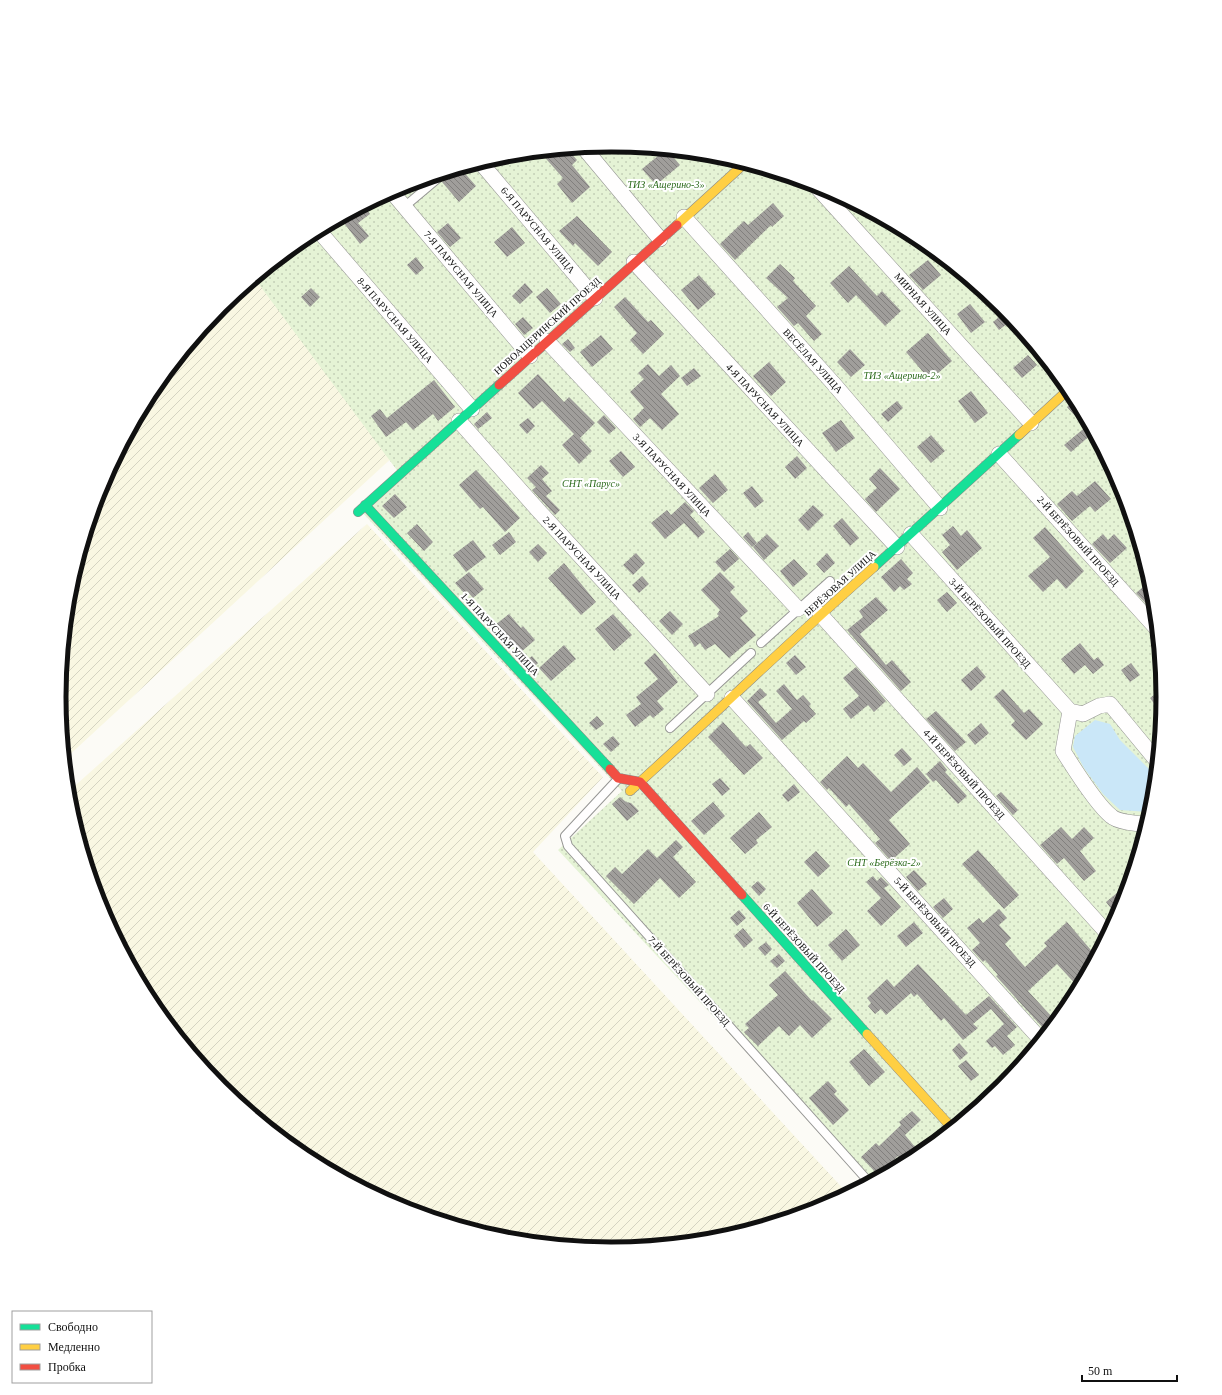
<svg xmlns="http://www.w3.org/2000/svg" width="1222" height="1395" viewBox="0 0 1222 1395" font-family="'Times New Roman',serif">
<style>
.farmland{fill:url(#farmland-furrows)}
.park{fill:url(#park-dots)}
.water{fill:#cae7f8}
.building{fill:url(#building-back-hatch)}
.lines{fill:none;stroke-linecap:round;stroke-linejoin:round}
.lane-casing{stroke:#969694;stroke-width:10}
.street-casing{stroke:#969694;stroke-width:16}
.fast-casing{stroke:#8d8c8a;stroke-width:10}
.slow-casing{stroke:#8d8c8a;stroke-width:10}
.jam-casing{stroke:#8d8c8a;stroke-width:10}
.path{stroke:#b9b9b8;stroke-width:2.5;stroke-dasharray:4 2;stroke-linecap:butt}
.lane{stroke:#fffefe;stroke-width:8}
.street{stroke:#fffefe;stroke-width:15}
.fast{stroke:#16e098;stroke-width:9}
.slow{stroke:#ffcf43;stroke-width:9}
.jam{stroke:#f24e42;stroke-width:9}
.labels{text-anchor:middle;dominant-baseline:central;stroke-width:4;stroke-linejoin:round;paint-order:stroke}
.park-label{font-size:10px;font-style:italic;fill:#2c6b1c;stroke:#fff}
.street-label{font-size:10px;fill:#101010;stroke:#fff}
.rim{fill:none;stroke:#101010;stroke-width:5}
</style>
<defs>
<pattern id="farmland-furrows" width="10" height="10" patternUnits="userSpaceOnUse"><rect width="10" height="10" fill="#f9f7e2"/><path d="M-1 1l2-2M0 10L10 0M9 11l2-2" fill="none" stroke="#d4d3c1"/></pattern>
<pattern id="park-dots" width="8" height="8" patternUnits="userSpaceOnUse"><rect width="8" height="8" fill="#e5f3d5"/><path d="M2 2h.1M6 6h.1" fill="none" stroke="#c3cfb6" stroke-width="1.8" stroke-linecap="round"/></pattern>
<pattern id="building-back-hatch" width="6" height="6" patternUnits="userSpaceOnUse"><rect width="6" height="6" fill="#a09e9b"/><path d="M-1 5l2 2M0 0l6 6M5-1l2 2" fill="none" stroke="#817f7d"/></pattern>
</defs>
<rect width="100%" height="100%" fill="#fcfbf6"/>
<path class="farmland" d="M266,270L396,454L65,759L59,697L70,590L101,486L152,391L221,307Z
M367,524L603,777L533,852L848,1194L822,1208L718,1239L611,1249L503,1239L400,1207L304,1156L221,1088L152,1004L101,909L70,805L68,792Z"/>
<path class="park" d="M611,146L719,156L822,188L918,239L1001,307L1070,391L1121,486L1152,590L1163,698L1152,805L1121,909L1070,1004L1001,1088L917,1157L869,1183L558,850L622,791L360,510L399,473L255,279L305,238L400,187L504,156Z"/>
<path class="water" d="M1095,720L1110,724L1120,740L1149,769L1155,777L1152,804L1148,812L1120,810L1103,794L1084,768L1073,747L1075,736Z"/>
<path class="building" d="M568,150L577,160L572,165L590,187L572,203L557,184L563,178L540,152Z
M664,151H668L680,165L656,185L642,169Z
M461,169L476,186L459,202L442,182L455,171Z
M773,203L784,216L772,227L771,225L735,260L720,244L744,221L748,225Z
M364,207L370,214L358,223L369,236L360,244L341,219Z
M577,216L612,252L598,266L575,243L573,246L559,231Z
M448,223L461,238L450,247L437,232Z
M512,227L525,243L507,257L494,242Z
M416,257L424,268L416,275L407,265Z
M928,260L941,275L923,290L909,275Z
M780,264L795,278L793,281L816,306L806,316L822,334L814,341L798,323L794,326L777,307L788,298L766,278Z
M849,266L877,296L882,291L901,311L885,326L856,295L848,303L830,283Z
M699,275L716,294L698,310L681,290Z
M525,283L533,292L520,304L512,296Z
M311,288L320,297L310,307L301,297Z
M547,288L561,304L550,313L536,297Z
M625,297L648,322L651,320L664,334L643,354L630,340L637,333L614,307Z
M970,304L985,322L971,333L957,314Z
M1005,312L1012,320L999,330L993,322Z
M523,317L533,328L524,335L515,324Z
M928,333L952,361L930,380L906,352Z
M601,335L613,349L592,367L580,352Z
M568,339L575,348L570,352L562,344Z
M850,349L865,365L851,377L837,362Z
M1028,355L1037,365L1022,378L1013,368Z
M769,362L786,382L771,396L753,376Z
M648,364L659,376L671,365L680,376L661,394L679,414L662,430L650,418L640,427L633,419L644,408L630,392L644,379L638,373Z
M694,368L701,376L687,386L681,378Z
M538,374L564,402L569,397L595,423L580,438L592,451L579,464L562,445L574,434L542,401L533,409L518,393Z
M434,380L455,407L438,421L433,414L413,430L406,422L386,437L371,416L380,409L387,418Z
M971,391L988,413L975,423L958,401Z
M1075,400L1088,425L1085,427L1067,407Z
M897,401L903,408L888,422L881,414Z
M487,412L492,418L478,429L474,424Z
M604,415L616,428L609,434L597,422Z
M528,418L535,426L527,434L519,425Z
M841,420L855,438L836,452L822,433Z
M1088,425L1093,433L1071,452L1064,445Z
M931,435L945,451L931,463L917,447Z
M621,451L635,467L623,477L609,461Z
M797,456L807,468L795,479L785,467Z
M541,465L549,473L542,479L552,491L546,496L560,510L555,515L532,490L536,487L527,478Z
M880,468L900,489L876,512L865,499L877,488L869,479Z
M476,470L520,518L505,532L483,507L480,509L459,485Z
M715,474L728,490L713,503L699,488Z
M1095,481L1111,499L1095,512L1090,506L1072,521L1057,504L1072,491L1077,496Z
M752,486L764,501L755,508L743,493Z
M395,494L407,507L394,518L382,506Z
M685,502L694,511L690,515L705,532L698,538L684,523L665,539L651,523L667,510L671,515Z
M813,505L824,515L808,531L798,520Z
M842,518L859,538L850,546L833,526Z
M417,524L433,542L424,551L407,533Z
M953,526L961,536L967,530L982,548L957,570L942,552L950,545L942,535Z
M1045,527L1084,571L1066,589L1057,579L1043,592L1028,576L1050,557L1033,538Z
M509,532L516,542L500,555L492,545Z
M748,532L757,543L752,547L743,537Z
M767,534L779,546L764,560L753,547Z
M1103,534L1108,540L1114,534L1127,548L1110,563L1092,544Z
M473,540L486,557L466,572L453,555Z
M538,544L547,553L538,562L529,552Z
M730,549L739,559L724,572L715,562Z
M636,553L645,563L633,575L623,565Z
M827,553L835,563L824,573L816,564Z
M794,559L808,574L793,587L780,571Z
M901,559L913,573L907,579L912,584L904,590L900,586L894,592L881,577Z
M564,563L596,602L581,615L548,578Z
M469,572L484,589L473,598L467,591L464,593L455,583Z
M720,572L735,587L730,592L748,611L740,618L756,635L729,658L715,644L705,650L700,643L695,647L688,636L719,616L717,614L720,610L701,590Z
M642,576L649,584L639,593L632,585Z
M1143,587L1153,600L1148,606L1136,593Z
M947,592L957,603L947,612L937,600Z
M876,597L888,610L860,634L886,665L892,660L911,682L901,691L847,630L863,617L859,611Z
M670,611L683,624L672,635L659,621Z
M509,614L521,628L523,626L535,640L521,652L495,625Z
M613,614L632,635L614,651L595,629Z
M1080,643L1094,660L1098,657L1104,665L1093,674L1085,665L1074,674L1061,659Z
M564,645L576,659L551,681L539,668Z
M655,653L678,682L657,701L664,709L653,718L650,715L635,727L626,715L641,704L636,697L658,679L644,663Z
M795,655L806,667L796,675L786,663Z
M532,656L538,663L533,668L526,661Z
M1131,663L1140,675L1130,682L1121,670Z
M977,666L986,677L971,691L961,680Z
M856,667L886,701L874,712L868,705L851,719L843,709L859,696L843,678Z
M784,684L797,700L803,695L811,704L809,706L816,714L806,723L804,721L782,740L747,701L760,688L767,695L758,702L776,723L792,709L776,691Z
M1003,689L1024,713L1029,709L1043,724L1026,740L1011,725L1015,721L994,697Z
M1162,689L1163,698L1161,713L1150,698Z
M936,711L966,742L955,751L926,719Z
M597,716L604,724L596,730L589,723Z
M723,722L746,747L750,744L763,758L744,775L708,737Z
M981,723L989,733L975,745L967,735Z
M613,736L620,744L611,752L603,744Z
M902,748L912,759L904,766L894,755Z
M847,756L858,768L863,763L891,792L917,767L930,782L889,820L910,844L891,861L875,843L880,839L849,804L846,807L829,788L827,790L820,782Z
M940,761L947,770L945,772L967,796L958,804L936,780L933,782L926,774Z
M720,778L730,789L722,796L712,784Z
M794,784L800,792L788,802L782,795Z
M1001,792L1018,810L1013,815L996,796Z
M620,797L626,802L631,803L639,811L627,821L612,804Z
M713,802L725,816L704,835L691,821Z
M759,812L772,827L756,840L758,843L745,854L730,838Z
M1061,827L1072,839L1084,827L1094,838L1080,851L1096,871L1084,881L1064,858L1057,864L1040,845Z
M676,840L683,847L673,857L696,882L679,898L660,878L634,904L606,876L615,867L622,874L648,849L657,858Z
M978,850L1019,895L1004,909L962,864Z
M816,851L830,866L818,877L804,862Z
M914,870L927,884L918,891L906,877Z
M873,876L877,881L881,877L889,885L884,888L901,907L881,926L867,911L881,898L866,882Z
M758,881L766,889L759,896L751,887Z
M1129,883L1121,909L1117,916L1106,902Z
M812,889L833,913L817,927L797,903Z
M944,898L953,909L943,918L933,907Z
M999,909L1007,918L999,925L1011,938L1005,944L1025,967L1047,946L1044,943L1067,922L1096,956L1079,988L1057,964L1028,991L1053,1018L1043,1028L996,976L998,975L985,960L983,962L972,950L980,943L967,928L979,918L983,923Z
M739,910L746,918L737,926L730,918Z
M914,922L923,933L906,947L897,936Z
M743,928L753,940L744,948L734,936Z
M846,929L860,945L842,961L828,945Z
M766,942L772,949L765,956L758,948Z
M779,954L785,961L777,968L770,961Z
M918,964L966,1015L989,996L1017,1027L1007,1036L1015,1045L1003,1055L995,1046L992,1048L986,1041L1004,1024L991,1009L973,1024L978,1028L963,1040L944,1018L941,1021L917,994L914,997L911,993L886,1015L881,1009L875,1014L868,1006L871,1003L867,998L887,979L894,987Z
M785,971L812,1001L813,1000L832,1019L812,1038L800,1025L789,1036L779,1026L758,1046L744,1032L749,1028L745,1024L778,995L769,985Z
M959,1043L968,1053L960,1060L952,1050Z
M864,1049L885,1072L869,1086L849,1062Z
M966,1060L979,1075L971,1081L958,1066Z
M828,1081L837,1091L834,1094L849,1110L833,1125L809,1098Z
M912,1111L921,1120L905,1135L915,1147L901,1160L898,1156L878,1175L861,1157L876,1143L879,1146L901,1125L899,1122Z"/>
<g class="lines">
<g class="lane-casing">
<path id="lane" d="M404,207L442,175
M761,643L830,581
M670,728L751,653
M618,779L565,836L568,846L869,1182"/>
</g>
<g class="street-casing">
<path id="street" d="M584,148L660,239
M481,163L595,298
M815,185L1031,423
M392,192L530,356
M684,217L833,383L940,508
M319,231L472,409
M634,262L897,547
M547,341L798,609
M459,421L538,510L707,694
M999,454L1156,628
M911,534L1070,711L1083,714L1099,706L1110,704L1157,761
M820,614L1108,934
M732,698L1041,1040
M1070,711L1063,751C1073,767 1097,805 1111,816C1117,822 1138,824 1147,824"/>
</g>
<g class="fast-casing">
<path id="fast" d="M365,505L610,769
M358,512L499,385
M874,567L1019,435
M742,895L867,1034"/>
</g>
<g class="slow-casing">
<path id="slow" d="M677,225L744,164
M1019,435L1069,389
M630,791C712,717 791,640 874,567
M867,1034L952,1128"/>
</g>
<g class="jam-casing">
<path id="jam" d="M499,385L677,225
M610,769L618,778L640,782L742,895"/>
</g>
<path class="path" d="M62,728L70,771"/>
<use href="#lane" class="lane"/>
<use href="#street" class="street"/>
<use href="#fast" class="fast"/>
<use href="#slow" class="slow"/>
<use href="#jam" class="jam"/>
</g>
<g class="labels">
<g class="park-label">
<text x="666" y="184">ТИЗ «Ащерино-3»</text>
<text x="902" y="375">ТИЗ «Ащерино-2»</text>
<text x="591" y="483">СНТ «Парус»</text>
<text x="884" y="862">СНТ «Берёзка-2»</text>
</g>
<g class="street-label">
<text transform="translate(538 230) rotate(50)">6-Я ПАРУСНАЯ УЛИЦА</text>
<text transform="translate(461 274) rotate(50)">7-Я ПАРУСНАЯ УЛИЦА</text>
<text transform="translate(923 304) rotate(48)">МИРНАЯ УЛИЦА</text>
<text transform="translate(395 320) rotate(49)">8-Я ПАРУСНАЯ УЛИЦА</text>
<text transform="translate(547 326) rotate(-42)">НОВОАЩЕРИНСКИЙ ПРОЕЗД</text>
<text transform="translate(813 361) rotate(48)">ВЕСЁЛАЯ УЛИЦА</text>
<text transform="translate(765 405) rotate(47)">4-Я ПАРУСНАЯ УЛИЦА</text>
<text transform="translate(672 475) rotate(47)">3-Я ПАРУСНАЯ УЛИЦА</text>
<text transform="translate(1078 541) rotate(48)">2-Й БЕРЁЗОВЫЙ ПРОЕЗД</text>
<text transform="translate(582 558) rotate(47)">2-Я ПАРУСНАЯ УЛИЦА</text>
<text transform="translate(840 583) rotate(-42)">БЕРЁЗОВАЯ УЛИЦА</text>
<text transform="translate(990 623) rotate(48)">3-Й БЕРЁЗОВЫЙ ПРОЕЗД</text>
<text transform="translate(500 634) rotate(47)">1-Я ПАРУСНАЯ УЛИЦА</text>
<text transform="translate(964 774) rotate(48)">4-Й БЕРЁЗОВЫЙ ПРОЕЗД</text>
<text transform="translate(935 922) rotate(48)">5-Й БЕРЁЗОВЫЙ ПРОЕЗД</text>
<text transform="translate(804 948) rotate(48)">6-Й БЕРЁЗОВЫЙ ПРОЕЗД</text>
<text transform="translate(689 981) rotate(48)">7-Й БЕРЁЗОВЫЙ ПРОЕЗД</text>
</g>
</g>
<path d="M0 0H1222V1395H0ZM66 697a545 545 0 1 1 1090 0a545 545 0 1 1-1090 0Z" fill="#fff" fill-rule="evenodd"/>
<path class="rim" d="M66 697a545 545 0 1 1 1090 0a545 545 0 1 1-1090 0Z"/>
<rect x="12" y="1311" width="140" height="72" fill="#ffffff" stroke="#9f9f9f"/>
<rect x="20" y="1324" width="20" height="6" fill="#16e098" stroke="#9f9f9f"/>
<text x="48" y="1331" font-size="12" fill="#101010">Свободно</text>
<rect x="20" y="1344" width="20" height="6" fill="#ffcf43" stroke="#9f9f9f"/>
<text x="48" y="1351" font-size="12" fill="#101010">Медленно</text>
<rect x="20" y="1364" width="20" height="6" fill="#f24e42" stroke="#9f9f9f"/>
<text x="48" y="1371" font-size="12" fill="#101010">Пробка</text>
<path d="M1082 1375v6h95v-6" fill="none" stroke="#101010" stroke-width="2"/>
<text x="1088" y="1375" font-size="12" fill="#101010" stroke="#ffffff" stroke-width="3" paint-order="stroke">50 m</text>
</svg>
